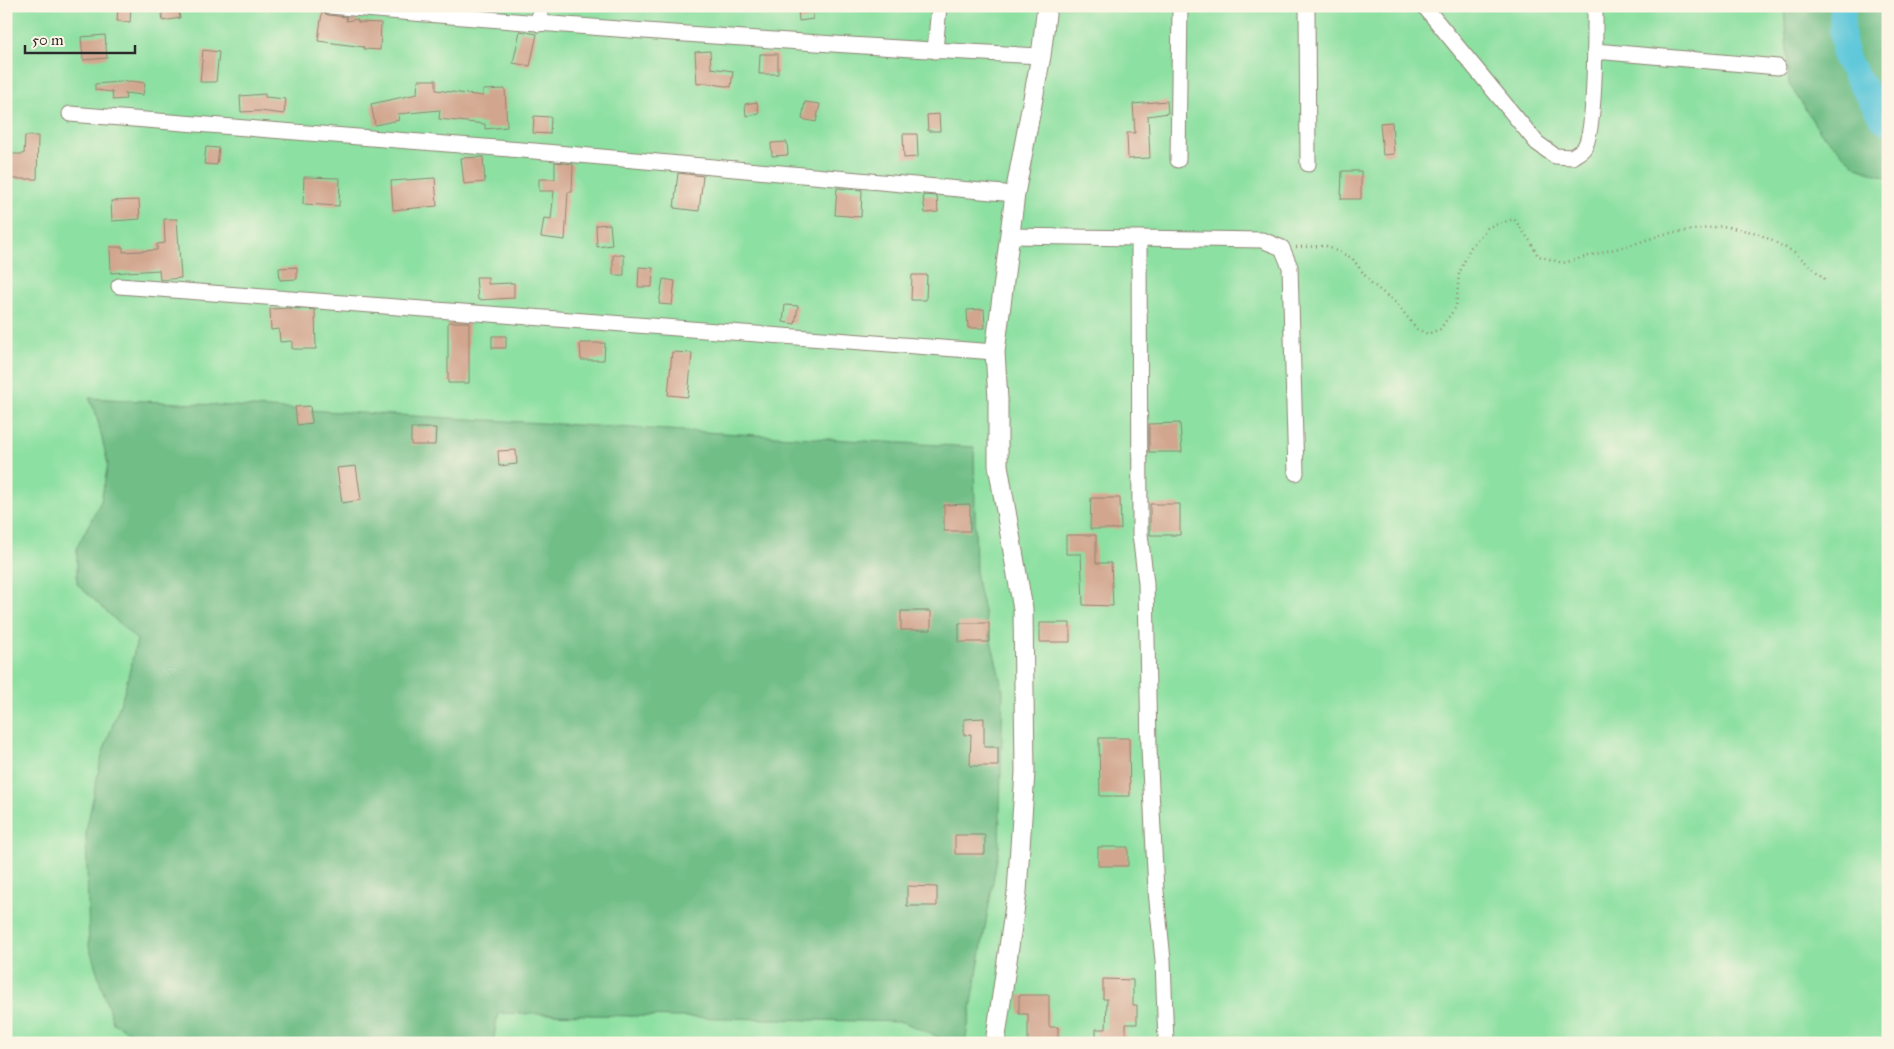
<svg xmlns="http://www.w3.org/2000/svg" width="1894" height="1049" viewBox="0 0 1894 1049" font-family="'IM FELL Great Primer',serif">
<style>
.green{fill:#8ce0a1;stroke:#5c8666}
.forest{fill:#71be87;stroke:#4e7459}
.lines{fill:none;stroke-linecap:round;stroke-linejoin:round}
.river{stroke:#5fc8da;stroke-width:26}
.building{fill:#d1a58e}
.minor-casing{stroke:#8e8473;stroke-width:17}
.tertiary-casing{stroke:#8e8473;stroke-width:21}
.path{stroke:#8e8473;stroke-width:2.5;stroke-dasharray:1 4;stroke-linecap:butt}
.minor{stroke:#fff;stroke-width:15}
.tertiary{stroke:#fff;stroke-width:19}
</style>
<rect width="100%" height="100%" fill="#fcf5e5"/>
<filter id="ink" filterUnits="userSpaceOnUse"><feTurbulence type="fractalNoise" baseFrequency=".02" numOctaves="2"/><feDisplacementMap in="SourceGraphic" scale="10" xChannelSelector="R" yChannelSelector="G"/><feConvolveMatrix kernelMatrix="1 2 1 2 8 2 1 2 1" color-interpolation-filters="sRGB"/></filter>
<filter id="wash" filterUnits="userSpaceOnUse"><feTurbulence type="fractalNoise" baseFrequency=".0096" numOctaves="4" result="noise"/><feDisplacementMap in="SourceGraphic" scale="20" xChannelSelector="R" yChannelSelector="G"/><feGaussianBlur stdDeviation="1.12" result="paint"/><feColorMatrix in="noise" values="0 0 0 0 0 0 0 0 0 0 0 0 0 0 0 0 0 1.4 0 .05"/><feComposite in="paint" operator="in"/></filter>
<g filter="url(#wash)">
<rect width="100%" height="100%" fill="#f0dcbb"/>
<path class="green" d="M6,6H1888V1043H6Z"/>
<path class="forest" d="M1784,6H1888V178L1857,167L1820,132L1789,84Z
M89,398L974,447L976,577L1003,691L999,847L965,1043H952L903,1022L498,1013L493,1043H150L113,1023L89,946L86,831L102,755L124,693L137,640L77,584V547L101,501L108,464L96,413Z"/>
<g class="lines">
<path class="river" d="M1843,6L1842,29L1845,57L1883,119L1888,122"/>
</g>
<g id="blocks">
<path class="building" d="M118,6H131L130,22L117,21Z
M161,6H178L180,18L163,21Z
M798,6H812L813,19L799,21Z
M322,12L328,15L347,17L346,21L357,19L358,22L381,23L380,50L364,49V47L318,41Z
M520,31L537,34L530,66L513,63Z
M105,35L107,58L83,60L81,37Z
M203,50L219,52L216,82H200Z
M710,51L711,68L733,71L731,87L707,83L697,84L695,52Z
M760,54H778V74H759Z
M418,80H436V90L483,96V90L505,89L507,127L485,129V124L439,119L440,110L398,114L399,120L375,125L371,104L417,94Z
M132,81L145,83L143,95L125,93L126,99L113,100L112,92L95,90V84Z
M265,94V97L286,99L284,114L260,111L241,112L240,96Z
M1167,101L1168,113L1148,116L1150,158L1128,159L1127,133H1135L1133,104Z
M757,102L759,114L746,116L745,104Z
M805,102L820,104L816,122L802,119Z
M939,114L940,131H928L927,115Z
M534,116L551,117L550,134L533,133Z
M1392,122L1394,154L1383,155L1380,123Z
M903,134H917L918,157L904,158Z
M25,136H38L37,179H10L11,154H24Z
M787,142L788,155L772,156L771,143Z
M206,147L219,148L217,165L204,164Z
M483,157L485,182L464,184L461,158Z
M555,162L573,164L572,192H568L565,240L541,237L544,218L551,219L554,191H539V179H555Z
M1342,171H1361V199H1341Z
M678,173L703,176L699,211L674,208Z
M304,177L340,178L339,206L303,204Z
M435,178L437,206L393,210L391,181Z
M837,188L862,190L861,217L835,215Z
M923,195L937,196L938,212L925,213Z
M139,200L140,219L112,221L111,201Z
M164,219H177L181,278L160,280L159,270L111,273L110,247H123V252L157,250V244L165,243Z
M610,224L612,245L597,247L596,225Z
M613,255H624V275H613Z
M297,267V279L280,280L279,268Z
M639,267L653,268L652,287H638Z
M912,275H927L926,300H911Z
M476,277H488V284L514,283V298L478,300Z
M663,279L675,281L672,305L659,304Z
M785,305L798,306L795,324L783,322Z
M287,308L315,310L316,349H292V341L280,342L279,329L271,330L270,309Z
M984,309L985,328H968L967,310Z
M448,322H469V383H448Z
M492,336H506V348H492Z
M580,343H605L604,360H581Z
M672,352L692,353L688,397L668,395Z
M310,406L312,423L297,425L295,407Z
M1180,423L1182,452H1149V424Z
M411,428H436L435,445H411Z
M516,450L517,464L499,466L498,451Z
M356,466L361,500L342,503L337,468Z
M1091,498H1120L1121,529H1090Z
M970,504V531H944V505Z
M1150,504H1180V535H1150Z
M1066,535H1096V563H1111L1113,606L1083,605L1081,554H1066Z
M901,611H931V630H901Z
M959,623H989V642H959Z
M1040,623H1070V642H1040Z
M984,718V747H998V766H970L971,734L964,735V719Z
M1099,738H1129L1130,796H1100Z
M955,835H985V854H955Z
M1098,847H1128V866H1098Z
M907,886L937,887V906H907Z
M1103,979L1133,980V1005H1137V1024H1126V1043H1096V1029H1106L1107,999H1103Z
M1019,995H1049V1027H1058V1043H1028V1014H1019Z"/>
</g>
</g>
<g filter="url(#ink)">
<use href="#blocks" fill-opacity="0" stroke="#8e8473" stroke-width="1"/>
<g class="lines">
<g class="minor-casing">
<path id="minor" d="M329,6C566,26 804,44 1041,56
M1307,6L1308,164
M1424,6L1537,143L1555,156L1572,157C1576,154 1582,151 1584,148C1596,132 1595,30 1595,6
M539,24L540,6
M935,51L939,6
M1595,51L1778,67
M70,114L534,151L1015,194
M1178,160L1180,6
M1011,236L1262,240L1282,248L1290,267L1296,473
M1139,238L1140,534L1146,583L1149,748L1156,891L1163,960L1166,1043
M119,286L995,352"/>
</g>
<g class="tertiary-casing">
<path id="tertiary" d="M995,1043L1017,892L1025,772L1023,609L998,465V399L995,352L1015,194L1041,56L1047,6"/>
</g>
<path class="path" d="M1296,247L1326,246L1352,258L1370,282L1396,303L1417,329L1428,334L1440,329L1456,307L1459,274L1470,248L1488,227L1514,219L1530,241L1538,256L1563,263L1637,243L1664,234L1723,226L1757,233L1794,252L1825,279"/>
<use href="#minor" class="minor"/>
<use href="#tertiary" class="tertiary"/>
</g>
</g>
<rect width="1894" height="1049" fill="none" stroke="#fcf5e5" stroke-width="25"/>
<path d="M25 45v8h110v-8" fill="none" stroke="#2b2b2b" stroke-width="2.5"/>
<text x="32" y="45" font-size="15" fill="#2b2b2b" stroke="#fcf5e5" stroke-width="4" paint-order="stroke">50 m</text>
</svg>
